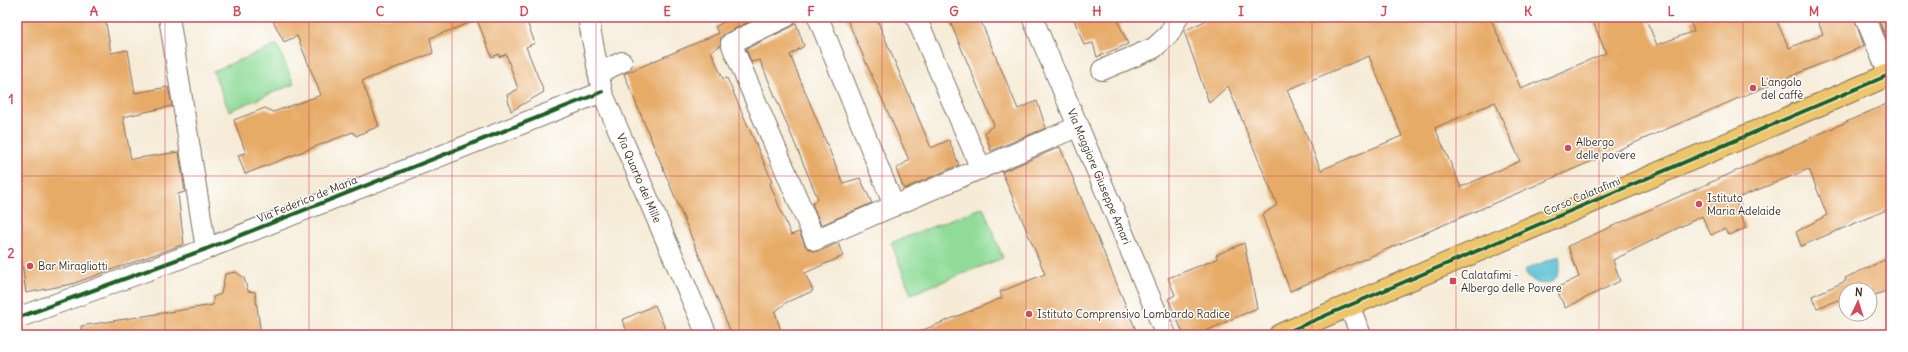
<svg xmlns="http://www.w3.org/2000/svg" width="1908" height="352" viewBox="0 0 1908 352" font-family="Delius,sans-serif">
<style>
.green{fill:#90db98;stroke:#66825b}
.water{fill:#56c0d2;stroke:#487578}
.building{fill:#e7ab68;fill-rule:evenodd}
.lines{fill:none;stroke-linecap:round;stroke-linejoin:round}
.minor-casing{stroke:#7c6e5e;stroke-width:22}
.major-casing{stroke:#7c6e5e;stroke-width:24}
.minor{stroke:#fff;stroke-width:20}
.major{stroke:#eec569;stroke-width:22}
.cycleway-casing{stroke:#fff;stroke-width:6}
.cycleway{stroke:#1b5e20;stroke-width:4}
.grid{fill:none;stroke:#d1495b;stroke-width:1;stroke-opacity:0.55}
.poi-dot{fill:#d1495b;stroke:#fff;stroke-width:1.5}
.labels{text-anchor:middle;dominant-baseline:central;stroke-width:3;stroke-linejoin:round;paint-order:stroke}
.poi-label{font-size:11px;fill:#3b2a1e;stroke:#fff;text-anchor:start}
.street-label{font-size:11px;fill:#3b2a1e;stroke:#fff}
.neatline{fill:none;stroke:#d1495b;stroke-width:1.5}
.grid-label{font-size:13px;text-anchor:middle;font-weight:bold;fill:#d1495b}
</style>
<rect width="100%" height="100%" fill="#fff"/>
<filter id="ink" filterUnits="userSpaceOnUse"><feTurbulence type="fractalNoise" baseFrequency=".025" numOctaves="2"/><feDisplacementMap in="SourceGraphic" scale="8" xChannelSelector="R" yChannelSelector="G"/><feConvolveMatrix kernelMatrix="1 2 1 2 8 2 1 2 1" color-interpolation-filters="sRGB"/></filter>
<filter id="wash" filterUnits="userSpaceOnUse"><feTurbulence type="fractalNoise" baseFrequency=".012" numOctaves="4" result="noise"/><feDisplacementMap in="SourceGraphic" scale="16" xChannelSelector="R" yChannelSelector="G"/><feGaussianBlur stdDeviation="0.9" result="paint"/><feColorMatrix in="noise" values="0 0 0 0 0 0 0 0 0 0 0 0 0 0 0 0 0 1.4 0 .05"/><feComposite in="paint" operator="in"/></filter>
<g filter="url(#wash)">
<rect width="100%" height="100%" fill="#f5ebd6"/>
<path class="green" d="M277,45L294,84L229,111L213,71Z
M983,207L1003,258L911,294L891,243Z"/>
<path class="water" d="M1559,256C1566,284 1538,295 1524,270Z"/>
<g id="blocks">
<path class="building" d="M17,17H105L111,53L128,50L135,93L168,87L172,106L123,117L131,159L179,152L185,192L178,194L184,244L72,284L26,293L17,225Z
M271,17H525L535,43L526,47L544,92L511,111L507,95L518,89L506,54L499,57V54L492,57L477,20L430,38L433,53L362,81L379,126L356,136L353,132L245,174L238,155L246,153L234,120L265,108L273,112L321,95L297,36L284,42Z
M732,17H759L726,33L721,37L720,46L711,51L723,79L727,78L772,181L770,184L791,235L799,232L805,245L808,249L813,251H820L838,243L843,256L805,273L813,291L787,302L775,312L782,335H732L624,74L719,33L715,27Z
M846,17H876L931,148L949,140L959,165L904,189L896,169L909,160Z
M948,17H979L1018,109L1037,101L1046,128L991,151L985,132L994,125Z
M1073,17H1116L1128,44L1097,57L1093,43L1084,45Z
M1213,17H1490L1521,89L1606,53L1591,17H1645L1657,45L1694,31L1690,21L1700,17H1774L1777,22L1789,48L1823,34L1816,17H1854L1864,46L1748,94L1290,291L1262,215L1277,205L1228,86L1209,103L1184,31ZM1369,56L1402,136L1321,170L1287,90ZM1495,102L1520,161L1461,187L1435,128Z
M1877,17H1891V35L1886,37Z
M796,23L804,46L790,55L843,183L860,178L872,203L821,225L812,204L818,199L760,60L751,62L746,49L791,27Z
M1891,102V208L1801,246L1796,232L1827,215L1809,169L1735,199L1746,228L1729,235L1724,229L1711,235L1702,216L1613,260L1620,281L1565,308L1556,288L1579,277L1568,246Z
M1060,147L1138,335H911L1002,298L1000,292L1045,274L1002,172Z
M1244,243L1257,308L1197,335H1184L1168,299L1175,295L1168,278L1217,259L1216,255Z
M1891,257V289L1870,297V288L1864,290H1846V297L1817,308L1812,296L1846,281L1845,278Z
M236,272L244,278L248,291L255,292L261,335H82L81,326L213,305V297L221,294L225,274Z
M655,305L668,335H629L622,320Z"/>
</g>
</g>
<g filter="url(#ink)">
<use href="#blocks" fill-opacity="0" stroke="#7c6e5e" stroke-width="1"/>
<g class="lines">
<g class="minor-casing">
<g id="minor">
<path d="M169,17L206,249"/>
<path id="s1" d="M588,17L602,92L707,335"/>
<path d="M786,17L731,43L815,240L1079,126"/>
<path d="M818,17L894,206"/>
<path d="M916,17L981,169"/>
<path id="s2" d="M1032,17L1166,335"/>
<path d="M1865,17L1889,75"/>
<path d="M1102,70L1154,48L1169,34L1178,17"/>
<path d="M598,73L622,62"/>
<path d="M1349,306L1361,335"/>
<path d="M17,318L206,249L602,92"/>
</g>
</g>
<g class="major-casing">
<path id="major" d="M1280,335L1891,74"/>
</g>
<use href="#minor" class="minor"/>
<use href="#major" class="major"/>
<g class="cycleway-casing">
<path id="cycleway" d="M17,318L206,249L602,92
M1280,335L1891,74"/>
</g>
<use href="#cycleway" class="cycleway"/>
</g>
</g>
<path class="grid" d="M165,17V335M309,17V335M452,17V335M596,17V335M739,17V335M882,17V335M1026,17V335M1169,17V335M1312,17V335M1456,17V335M1599,17V335M1743,17V335M17,176H1891"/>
<g class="poi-dot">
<circle cx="1753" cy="88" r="4"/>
<circle cx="1568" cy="148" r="4"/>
<circle cx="1699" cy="204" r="4"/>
<circle cx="30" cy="266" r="4"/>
<rect x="1449" y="277" width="8" height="8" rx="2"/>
<circle cx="1029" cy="314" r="4"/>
</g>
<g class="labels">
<g class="poi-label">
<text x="1761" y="82">L'angolo<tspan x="1761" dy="13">del caffè</tspan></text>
<text x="1576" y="142">Albergo<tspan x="1576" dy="13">delle povere</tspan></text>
<text x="1707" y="198">Istituto<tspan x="1707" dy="13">Maria Adelaide</tspan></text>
<text x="38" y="266">Bar Miragliotti</text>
<text x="1461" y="275">Calatafimi -<tspan x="1461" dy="13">Albergo delle Povere</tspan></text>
<text x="1037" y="314">Istituto Comprensivo Lombardo Radice</text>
</g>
<g class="street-label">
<text stroke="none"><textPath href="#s2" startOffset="173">Via Maggiore Giuseppe Amari</textPath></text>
<text stroke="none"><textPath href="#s1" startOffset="170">Via Quarto dei Mille</textPath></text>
<text transform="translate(1582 196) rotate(-23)">Corso Calatafimi</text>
<text transform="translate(307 199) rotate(-22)">Via Federico de Maria</text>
</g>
</g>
<rect width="1908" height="352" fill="none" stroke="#fff" stroke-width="44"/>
<g transform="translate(1858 302) rotate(4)"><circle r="19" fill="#ffffff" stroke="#b1aaa5"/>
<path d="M0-3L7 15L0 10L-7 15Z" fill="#d1495b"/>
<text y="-6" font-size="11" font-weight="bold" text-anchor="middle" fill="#3b2a1e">N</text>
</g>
<rect x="22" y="22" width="1864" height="308" class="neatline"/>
<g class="grid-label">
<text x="94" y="16">A</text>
<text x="237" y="16">B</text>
<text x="380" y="16">C</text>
<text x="524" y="16">D</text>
<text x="667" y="16">E</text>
<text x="811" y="16">F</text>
<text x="954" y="16">G</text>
<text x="1097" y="16">H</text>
<text x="1241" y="16">I</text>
<text x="1384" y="16">J</text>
<text x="1528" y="16">K</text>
<text x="1671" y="16">L</text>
<text x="1814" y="16">M</text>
<text x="11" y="104">1</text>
<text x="11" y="258">2</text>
</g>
</svg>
